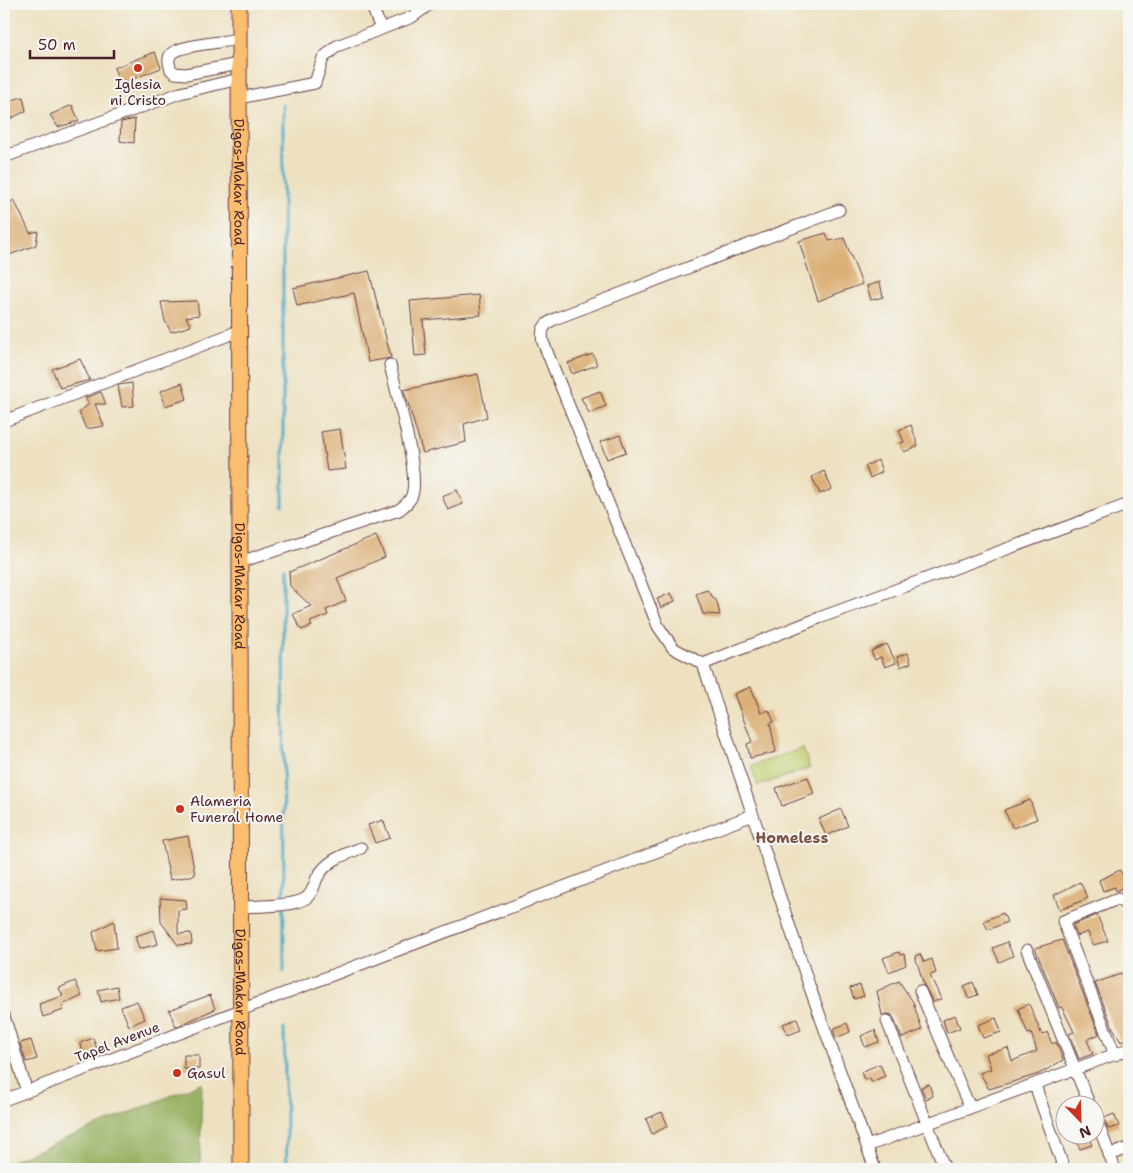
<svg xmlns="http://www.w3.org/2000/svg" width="1133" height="1173" viewBox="0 0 1133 1173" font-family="'Shantell Sans',sans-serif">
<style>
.green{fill:#c0ce70;stroke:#85764e}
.forest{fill:#98b162;stroke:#716846}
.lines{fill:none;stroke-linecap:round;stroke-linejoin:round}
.stream{stroke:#48a8c7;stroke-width:3}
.building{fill:#dcb179}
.minor-casing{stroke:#623c42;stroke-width:13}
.major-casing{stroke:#623c42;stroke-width:17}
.minor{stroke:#fff;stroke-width:11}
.major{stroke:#fabe6e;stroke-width:15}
.poi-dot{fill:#c8321e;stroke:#f6f6f2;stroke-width:2}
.labels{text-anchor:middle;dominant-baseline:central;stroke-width:4;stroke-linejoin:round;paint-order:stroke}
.poi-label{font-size:14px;fill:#4a1f2b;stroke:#f6f6f2;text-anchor:start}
.street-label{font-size:14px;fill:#4a1f2b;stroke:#f6f6f2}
.neighbourhood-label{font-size:15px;font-weight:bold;fill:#7d5246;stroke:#f6f6f2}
</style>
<rect width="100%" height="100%" fill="#f6f6f2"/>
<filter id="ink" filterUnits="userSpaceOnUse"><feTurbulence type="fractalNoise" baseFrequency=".02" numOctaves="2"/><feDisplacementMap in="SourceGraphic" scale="10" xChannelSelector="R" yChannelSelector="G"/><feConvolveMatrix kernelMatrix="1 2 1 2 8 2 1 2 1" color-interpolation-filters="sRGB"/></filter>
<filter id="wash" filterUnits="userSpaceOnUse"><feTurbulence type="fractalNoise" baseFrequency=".0096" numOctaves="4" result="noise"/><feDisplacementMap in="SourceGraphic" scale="20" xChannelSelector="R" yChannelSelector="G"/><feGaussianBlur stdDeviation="1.12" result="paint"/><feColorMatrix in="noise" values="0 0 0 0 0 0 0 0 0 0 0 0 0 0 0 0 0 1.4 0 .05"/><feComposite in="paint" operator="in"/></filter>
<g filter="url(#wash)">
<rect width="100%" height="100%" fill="#ede1c1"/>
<path class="green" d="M803,748L810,768L758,786L751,766Z"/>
<path class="forest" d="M202,1083L200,1169H4V1164Z"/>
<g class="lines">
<path class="stream" d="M283,105V505
M283,568L284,971
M284,1029L287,1169"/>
</g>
<g id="blocks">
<path class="building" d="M155,52L161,68L120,84L114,68Z
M23,97L26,111L4,122V102Z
M72,105L79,121L58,127L50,115Z
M135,119L134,143L120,141L121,122Z
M14,200L30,233L38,231L36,245L4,257V240L7,239L5,206Z
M826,233L829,241L844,238L862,284L818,301L799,241Z
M369,271L391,358L368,362L354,293L297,306L293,288Z
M880,282L883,297L871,300L867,286Z
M479,295L481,315L423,320L426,355L415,356L410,301Z
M197,301L199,315L186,317L191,326L171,332L165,321L161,302Z
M593,354L597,365L572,374L568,363Z
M80,359L90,380L60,388L52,369Z
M478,374L487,417L464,424L466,442L423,453L404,390Z
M132,383L134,406L122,407L118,385Z
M182,383L187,399L165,406L161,391Z
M600,391L606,406L589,413L581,398Z
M101,392L106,404H95L104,426L86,429L79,412L89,404L85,398Z
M911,425L918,446L904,452L900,443L904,442L899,430Z
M340,429L346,469L327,471L321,432Z
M620,435L626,452L607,459L600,442Z
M878,460L882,472L870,478L865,466Z
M824,471L832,489L820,494L812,477Z
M457,490L463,504L448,510L442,496Z
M376,536L385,557L337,578L346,601L326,610L328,615L310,622L312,626L301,630L293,614L311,606L290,586L289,572Z
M707,590L717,602L720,615L703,614L696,594Z
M671,593L675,601L661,608L657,599Z
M887,644L896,663L885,667L881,657L875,660L871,651Z
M908,653L911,663L900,667L897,657Z
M751,687L761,713L769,710L774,722L770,723L776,752L750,758L747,744L752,742L734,694Z
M808,777L814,794L782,806L776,788Z
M1030,800L1037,819L1013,828L1004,810Z
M841,809L848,826L826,836L819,819Z
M383,820L390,838L375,843L368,825Z
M188,836L195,875L170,880L162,841Z
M1120,870L1123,876L1129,874V884L1116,891L1115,887L1103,891L1099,880Z
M1080,882L1088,898L1060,910L1054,895Z
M160,898L186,900L187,909L178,910V934L191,933L192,944L178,945L161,922Z
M1003,913L1007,922L988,930L984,921Z
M1097,915L1108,941L1093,945L1088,932L1077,936L1073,925Z
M114,921L117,948L97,951L93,932Z
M154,930L158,944L139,949L135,936Z
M1062,940L1099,1034L1087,1040L1093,1054L1079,1059L1069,1034L1074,1032L1062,1007L1059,1008L1035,948Z
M1007,942L1013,956L999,962L993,948Z
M899,952L900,955L904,954L906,965L889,972L883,958Z
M920,954L924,962L932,959L936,973L930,975L941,999L933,1002L924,985L915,956Z
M1129,971V1039L1121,1042L1113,1028L1095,983Z
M75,981L82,996L62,1005L64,1010L43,1017L39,1004L63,996L59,988Z
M899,981L913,1002L922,1030L902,1038L892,1015L888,1014L882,1015L877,991Z
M973,982L978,995L968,998L964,986Z
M860,985L864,996L854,999L850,988Z
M117,986L119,998L101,1002L98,990Z
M210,995L215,1009L176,1027L169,1010Z
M137,1001L145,1019L129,1026L121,1007Z
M1029,1004L1042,1035L1047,1032L1052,1044L1056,1042L1063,1060L1039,1074L989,1089L980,1073L991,1069L986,1054L1008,1048L1012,1061L1037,1051L1031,1033L1028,1034L1018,1009Z
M955,1015L960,1028L947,1033L943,1020Z
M996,1018L1001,1032L983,1038L978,1025Z
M797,1019L801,1030L788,1035L783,1024Z
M847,1023L850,1032L836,1038L833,1029Z
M875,1030L879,1042L865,1047L861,1036Z
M93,1038L98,1052L85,1057L80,1043Z
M31,1040L37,1059L26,1062L20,1043Z
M184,1055H199V1069H184Z
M880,1064L885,1076L871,1082L870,1078L864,1080L861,1072Z
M929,1084L933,1096L926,1099L921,1087Z
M662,1112L668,1126L652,1134L646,1119Z
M1114,1114L1119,1126L1108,1129L1104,1118Z
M1074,1136H1088L1092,1145L1080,1149Z"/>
</g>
</g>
<g filter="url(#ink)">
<use href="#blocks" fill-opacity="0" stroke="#623c42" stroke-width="1"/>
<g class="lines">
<g class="minor-casing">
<path id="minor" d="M371,4L381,29
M239,39C225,42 179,45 171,54C167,59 169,65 171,70L175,73L186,74L239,64
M239,98L315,83L323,58L337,46L412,17L430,4
M4,157L180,93L239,79
M839,210L557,318C545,323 540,329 543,342L658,626L673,648L703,664L819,618L1129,504
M4,421L239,331
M240,562L399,510C404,506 410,502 412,495C420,473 396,391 390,365
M703,664L810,988L875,1169
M241,907C256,906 294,907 306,898C313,893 314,885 317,878C327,860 343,855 361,848
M1027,950L1090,1106
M920,991L970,1108
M4,1016L27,1092
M887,1021L945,1169
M1115,1055L1063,921L1118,899L1129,907
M1035,1085L1064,1169
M4,1100L753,815
M1096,1119L1115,1169
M867,1146L1129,1049
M1109,1155L1129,1148"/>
</g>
<g class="major-casing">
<g id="major">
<path id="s1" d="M239,4L241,1169"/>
</g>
</g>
<use href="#minor" class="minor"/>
<use href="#major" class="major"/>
</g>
</g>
<g class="poi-dot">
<circle cx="138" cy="68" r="5"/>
<circle cx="180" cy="809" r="5"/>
<circle cx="177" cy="1073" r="5"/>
</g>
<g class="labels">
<g class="poi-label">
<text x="138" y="84" text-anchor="middle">Iglesia<tspan x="138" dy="16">ni Cristo</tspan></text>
<text x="190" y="801">Alameria<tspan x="190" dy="16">Funeral Home</tspan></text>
<text x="187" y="1073">Gasul</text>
</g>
<g class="street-label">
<text stroke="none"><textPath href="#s1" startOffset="178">Digos-Makar Road</textPath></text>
<text stroke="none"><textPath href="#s1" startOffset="582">Digos-Makar Road</textPath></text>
<text stroke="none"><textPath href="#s1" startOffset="988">Digos-Makar Road</textPath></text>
<text transform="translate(117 1042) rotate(-21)">Tapel Avenue</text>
</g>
<g class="neighbourhood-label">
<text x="792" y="838">Homeless</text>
</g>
</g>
<rect width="1133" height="1173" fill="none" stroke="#f6f6f2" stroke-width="20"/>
<g transform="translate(1080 1120) rotate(157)"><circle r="24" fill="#f6f6f2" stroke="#b1a0a2"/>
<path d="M0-4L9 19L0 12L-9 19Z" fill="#c8321e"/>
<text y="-8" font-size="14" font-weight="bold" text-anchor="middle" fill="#4a1f2b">N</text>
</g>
<path d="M30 50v8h84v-8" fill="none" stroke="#4a1f2b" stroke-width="2.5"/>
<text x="38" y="50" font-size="15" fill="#4a1f2b" stroke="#f6f6f2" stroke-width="4" paint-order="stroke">50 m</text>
</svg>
